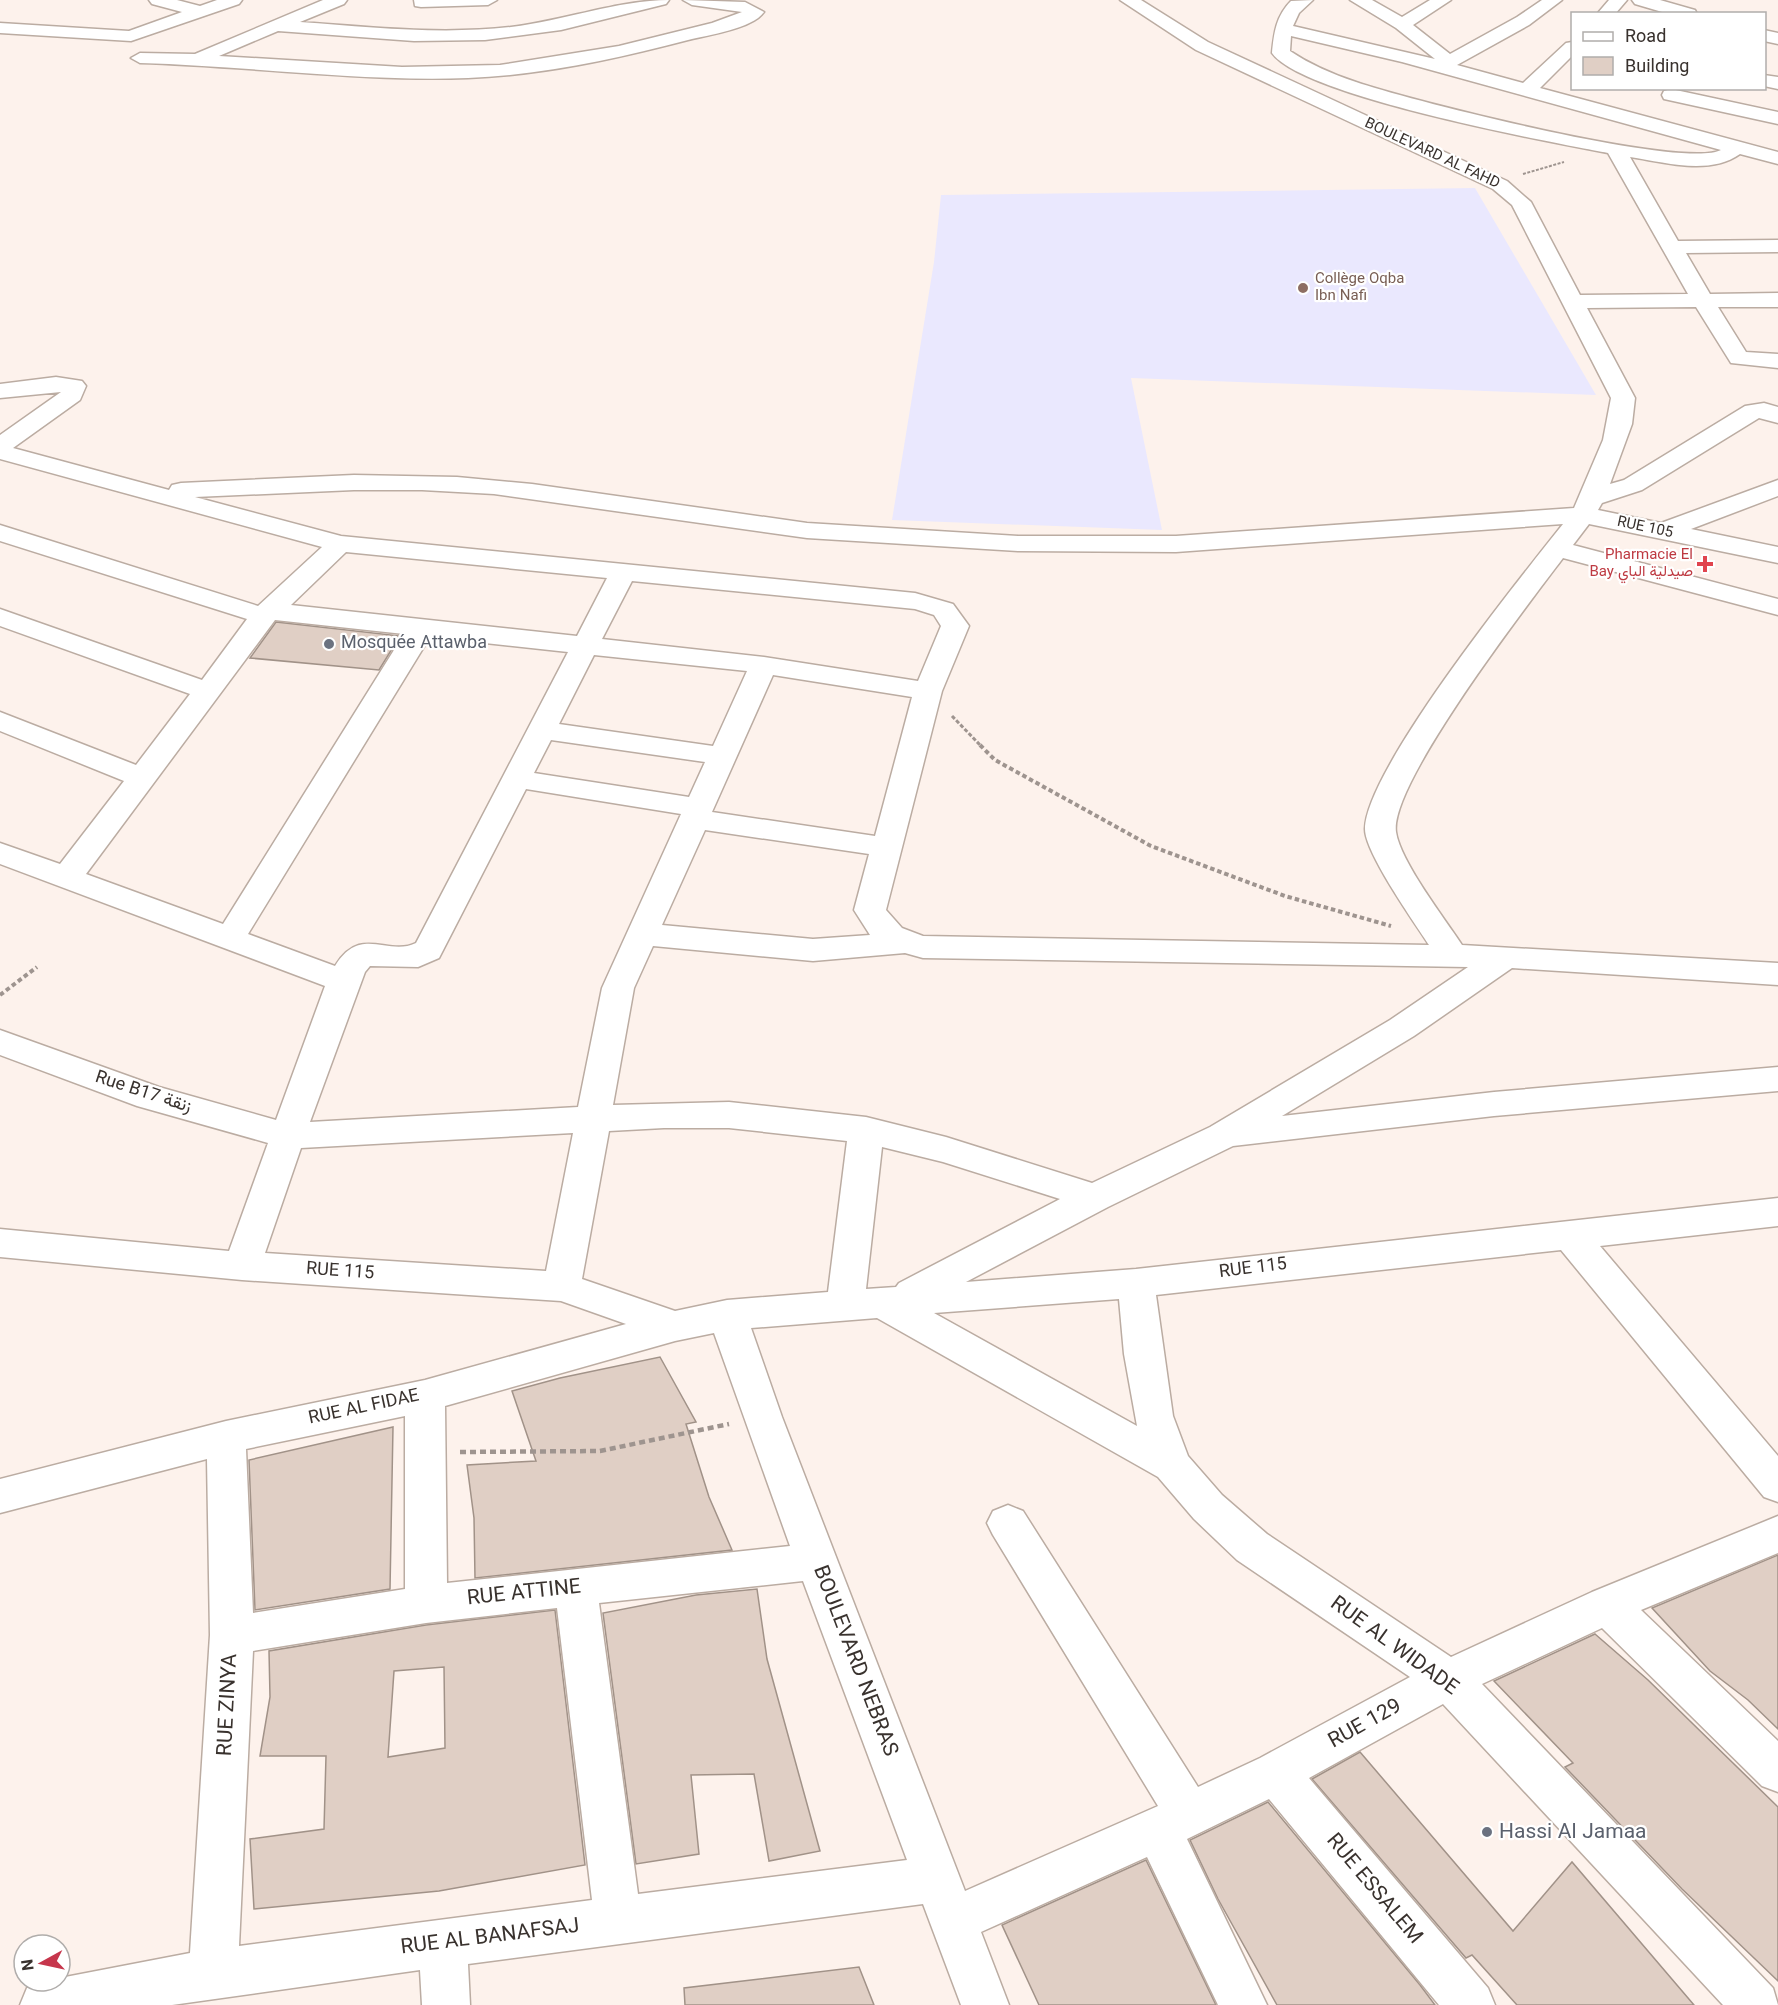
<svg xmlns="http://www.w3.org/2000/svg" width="1778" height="2005" viewBox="0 0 1778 2005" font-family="Georgia,Vazirmatn,serif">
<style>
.education{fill:#eae8fe}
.building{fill:#e0cfc5;stroke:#a19288;stroke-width:1.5;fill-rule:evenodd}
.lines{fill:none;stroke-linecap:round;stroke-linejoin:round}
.minor-casing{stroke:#bbaca2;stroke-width:3}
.path-far3{stroke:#9e948f;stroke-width:2;stroke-dasharray:3 1.5;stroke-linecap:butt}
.path-far2{stroke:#9e948f;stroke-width:3;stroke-dasharray:4 2;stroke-linecap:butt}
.path-far1{stroke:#9e948f;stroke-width:4;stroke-dasharray:4.5 3;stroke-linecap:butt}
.path{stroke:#9e948f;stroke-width:4.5;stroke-dasharray:6 4;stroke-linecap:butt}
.minor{fill:#fff;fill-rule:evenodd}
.education-dot{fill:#8d6e63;stroke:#fff;stroke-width:2}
.health-dot{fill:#e0444e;stroke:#fff;stroke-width:2}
.worship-dot{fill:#6b7280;stroke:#fff;stroke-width:2}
.labels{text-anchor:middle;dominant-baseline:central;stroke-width:4.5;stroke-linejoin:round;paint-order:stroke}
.far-street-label{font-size:15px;fill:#39322e;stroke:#fff}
.far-education-label{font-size:15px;fill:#785e54;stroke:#fff;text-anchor:start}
.far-health-label{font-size:15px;fill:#be3a42;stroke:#fff;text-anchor:end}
.worship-label{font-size:18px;fill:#5b616d;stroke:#fff;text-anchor:start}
.street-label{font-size:18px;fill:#39322e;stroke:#fff}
.near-street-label{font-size:21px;fill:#39322e;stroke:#fff}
.near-worship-label{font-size:21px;fill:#5b616d;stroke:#fff;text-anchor:start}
</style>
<rect width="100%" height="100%" fill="#fdf2ec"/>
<path class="education" d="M1475,188L1596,395L1131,378L1162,530L892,520L934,262L941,195Z"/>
<path class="building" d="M276,622L400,636L379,670L250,658Z
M660,1357L696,1422L686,1424L709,1497L732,1550L475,1578L474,1518L467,1465L536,1461L512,1391L560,1378Z
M393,1427L390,1589L255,1610L249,1460Z
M1778,1555V1729L1748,1700L1710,1671L1652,1608Z
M757,1589L767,1659L820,1851L769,1861L754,1774L691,1775L699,1854L636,1864L603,1613L696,1595Z
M555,1610L585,1865L439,1891L254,1909L250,1839L324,1829L326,1756H260L270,1697L269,1651L426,1625ZM444,1667L445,1748L388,1757L394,1671Z
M1595,1634L1648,1680L1778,1807V1981L1682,1889L1565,1767L1573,1763L1494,1681Z
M1360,1752L1513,1931L1572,1862L1694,2005H1517L1472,1955L1466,1958L1312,1779Z
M1268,1802L1420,1985L1435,2005H1277L1218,1899L1190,1840Z
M1146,1860L1216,2005H1039L1002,1925Z
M859,1967L874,2005H685L684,1988Z"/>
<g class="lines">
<g class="minor-casing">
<path id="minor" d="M149,0H177L200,6L217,0H242L239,4L131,41L0,33V23L129,31L182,12L152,4Z
M323,0H347L344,4L300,22C370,27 440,35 511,27C563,21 618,0 669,0L666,4L561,30L485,40L414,41L278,31L219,56L402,67L500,65L619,46L712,23L742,12L692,5L683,0L745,2L764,12C752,29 708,35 688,40C615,59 543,75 468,78C359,82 249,66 140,63L131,58L140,53L195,54Z
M414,0H497L488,5L421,7L415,6Z
M1120,0H1141L1208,42L1507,181L1531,202L1580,295L1688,294L1608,153C1549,142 1302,96 1272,53C1274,33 1276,16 1291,1L1313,0L1299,13L1293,26L1435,59L1396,28L1350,0H1372L1402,17L1430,0H1451L1413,25L1450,54L1517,17L1542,0H1562L1529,25L1457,65L1523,83L1566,43L1572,42V56L1540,88L1778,152V164L1740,154C1709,176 1664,162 1630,157L1678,241L1778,240V252L1686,253L1710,294L1778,293V307H1718L1746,352L1778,354V368L1731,363L1696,307L1587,308L1635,398L1632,424L1610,484L1624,480L1745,406L1764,403L1778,407V423L1759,418L1642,490L1602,503L1598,510L1661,523L1778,480V496L1691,529L1778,547V563L1589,524L1573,545L1778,599V615L1563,558C1529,603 1389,784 1396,832C1400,861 1445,919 1462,945L1778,963V985L1512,968L1414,1036L1282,1116L1494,1092L1778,1067V1091L1494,1116L1233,1146L1108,1207L966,1282L1136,1269L1778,1198V1226L1600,1246L1778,1456V1502L1764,1497L1561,1250L1156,1295L1173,1416L1188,1456L1222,1495L1267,1534L1451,1657L1592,1592L1778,1516V1553L1641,1610L1778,1741V1792L1762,1786L1602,1628L1482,1684L1773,1988L1778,2005H1723L1443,1704L1309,1778L1488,1988L1495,2005H1439L1269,1799L1187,1839L1267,2005H1218L1147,1857L981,1932L1009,2005H961L923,1904L468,1964L470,2005H422L420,1970L172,2005H20L27,1988L43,1981H60V1978L190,1953L210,1635L207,1459L0,1513V1479L226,1421L425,1380L626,1324L561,1301L242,1280L0,1257V1229L229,1251L268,1143L137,1106L0,1055V1030L159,1087L276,1120L325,986L0,864V843L60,864L124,781L0,731V712L136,765L190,694L0,626V609L202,680L247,619L0,541V525L258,606L322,547L0,459V435L61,392L0,398V384L56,377L82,381L86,386L80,400L13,448L169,490L172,485L181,483L354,475L457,477L532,484L807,523L1018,536H1176L1574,508L1603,440L1611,398L1512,205L1493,189L1196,50ZM1291,36L1402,62L1721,150C1683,170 1408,100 1356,82C1332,74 1311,65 1290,51ZM354,490H422L494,494L807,538L1018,551L1176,552L1563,524C1520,578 1366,769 1365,829C1365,853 1415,923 1429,945L923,936L902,928L886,910L942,691L969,626L953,604L915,593L341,536L195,497ZM346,552L607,578L577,636L291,605ZM632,581L915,609L934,615L941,626L918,681L764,657L602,639ZM275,620L404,634L223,924L86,874ZM430,637L568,652L416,943C387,957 361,924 335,966L248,934ZM594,655L747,671L713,746L559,724ZM773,675L912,697L875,836L712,812ZM551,740L705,762L689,797L534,773ZM526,789L681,814L602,988L578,1107L310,1122L365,972L370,966L418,967L439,958ZM705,830L869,854L854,910L870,935L813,939L662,925ZM653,946L813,961L905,953L923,958L1468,967L1390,1020L1210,1127L1092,1183L946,1137L866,1117L729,1102L613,1105L634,988ZM664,1128H729L847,1141L828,1292L727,1300L675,1311L582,1279L609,1131ZM573,1133L546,1271L265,1253L301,1148ZM882,1147L943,1162L1060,1199L899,1283L896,1287L866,1289ZM1119,1299L1124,1354L1137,1426L934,1313ZM877,1318L1158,1477L1194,1519L1237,1560L1410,1677L1260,1758L1198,1787L1023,1511L1008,1505L993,1511L987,1523L993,1535L1158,1806L965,1891L782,1417L751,1328ZM714,1333L790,1546L447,1583L445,1406L675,1341ZM405,1416V1589L253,1613L246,1449ZM803,1581L907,1860L638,1894L599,1603ZM557,1608L592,1900L239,1946L253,1651L426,1623Z
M1609,0H1627L1615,14H1597Z
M1632,0H1660L1695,10L1697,14H1669L1635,4Z
M1764,30L1778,33V44L1764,41Z
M1764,75L1778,77V89L1764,86Z
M1671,89L1778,112V124L1664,99L1662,95L1664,91Z"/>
</g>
<path class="path-far3" d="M1523,174L1564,162"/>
<path class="path-far2" d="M952,716L981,746"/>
<path class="path-far1" d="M980,745L995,760L1151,846L1285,896L1391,926
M0,995L37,967"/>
<path class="path" d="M460,1452L600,1451L729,1424"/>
<use href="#minor" class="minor"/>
</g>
<circle class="education-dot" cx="1303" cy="288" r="6"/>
<path class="health-dot" d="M1702 555h6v6h6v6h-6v6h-6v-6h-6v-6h6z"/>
<g class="worship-dot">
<circle cx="329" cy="644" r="6"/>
<circle cx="1487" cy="1832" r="6"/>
</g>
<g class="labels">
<g class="far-street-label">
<text transform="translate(1432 154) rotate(25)">BOULEVARD AL FAHD</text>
<text transform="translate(1645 528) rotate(12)">RUE 105</text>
</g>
<g class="far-education-label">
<text x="1315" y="279">Collège Oqba<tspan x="1315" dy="17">Ibn Nafi</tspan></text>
</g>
<g class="far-health-label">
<text x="1693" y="555">Pharmacie El<tspan x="1693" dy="17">Bay صيدلية الباي</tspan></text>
</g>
<g class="worship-label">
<text x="341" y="644">Mosquée Attawba</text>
</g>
<g class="street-label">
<text transform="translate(143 1093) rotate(18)">Rue B17 زنقة</text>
<text transform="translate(1253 1269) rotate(-7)">RUE 115</text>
<text transform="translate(340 1272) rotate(4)">RUE 115</text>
<text transform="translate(364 1408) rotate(-12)">RUE AL FIDAE</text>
</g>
<g class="near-street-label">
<text transform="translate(524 1593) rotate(-6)">RUE ATTINE</text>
<text transform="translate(1394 1646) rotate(36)">RUE AL WIDADE</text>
<text transform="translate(855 1661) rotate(69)">BOULEVARD NEBRAS</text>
<text transform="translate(228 1705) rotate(-87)">RUE ZINYA</text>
<text transform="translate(1365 1724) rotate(-29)">RUE 129</text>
<text transform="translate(1374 1889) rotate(50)">RUE ESSALEM</text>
<text transform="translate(490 1937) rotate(-7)">RUE AL BANAFSAJ</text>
</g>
<g class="near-worship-label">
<text x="1499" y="1832">Hassi Al Jamaa</text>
</g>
</g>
<rect x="1571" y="12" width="195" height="78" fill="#ffffff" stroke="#b0adab" stroke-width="1.5"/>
<rect x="1583" y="32" width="30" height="9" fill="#ffffff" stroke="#b0adab" stroke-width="1.5"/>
<text x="1625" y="42" font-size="18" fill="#39322e">Road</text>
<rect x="1583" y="57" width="30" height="18" fill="#e0cfc5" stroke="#b0adab" stroke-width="1.5"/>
<text x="1625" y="72" font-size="18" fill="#39322e">Building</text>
<g transform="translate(42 1963) rotate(262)"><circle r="28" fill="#ffffff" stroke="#b0adab" stroke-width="1.5"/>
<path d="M0-4.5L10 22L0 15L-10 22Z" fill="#c6364c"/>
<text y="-9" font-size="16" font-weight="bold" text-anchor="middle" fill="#39322e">N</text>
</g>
</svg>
